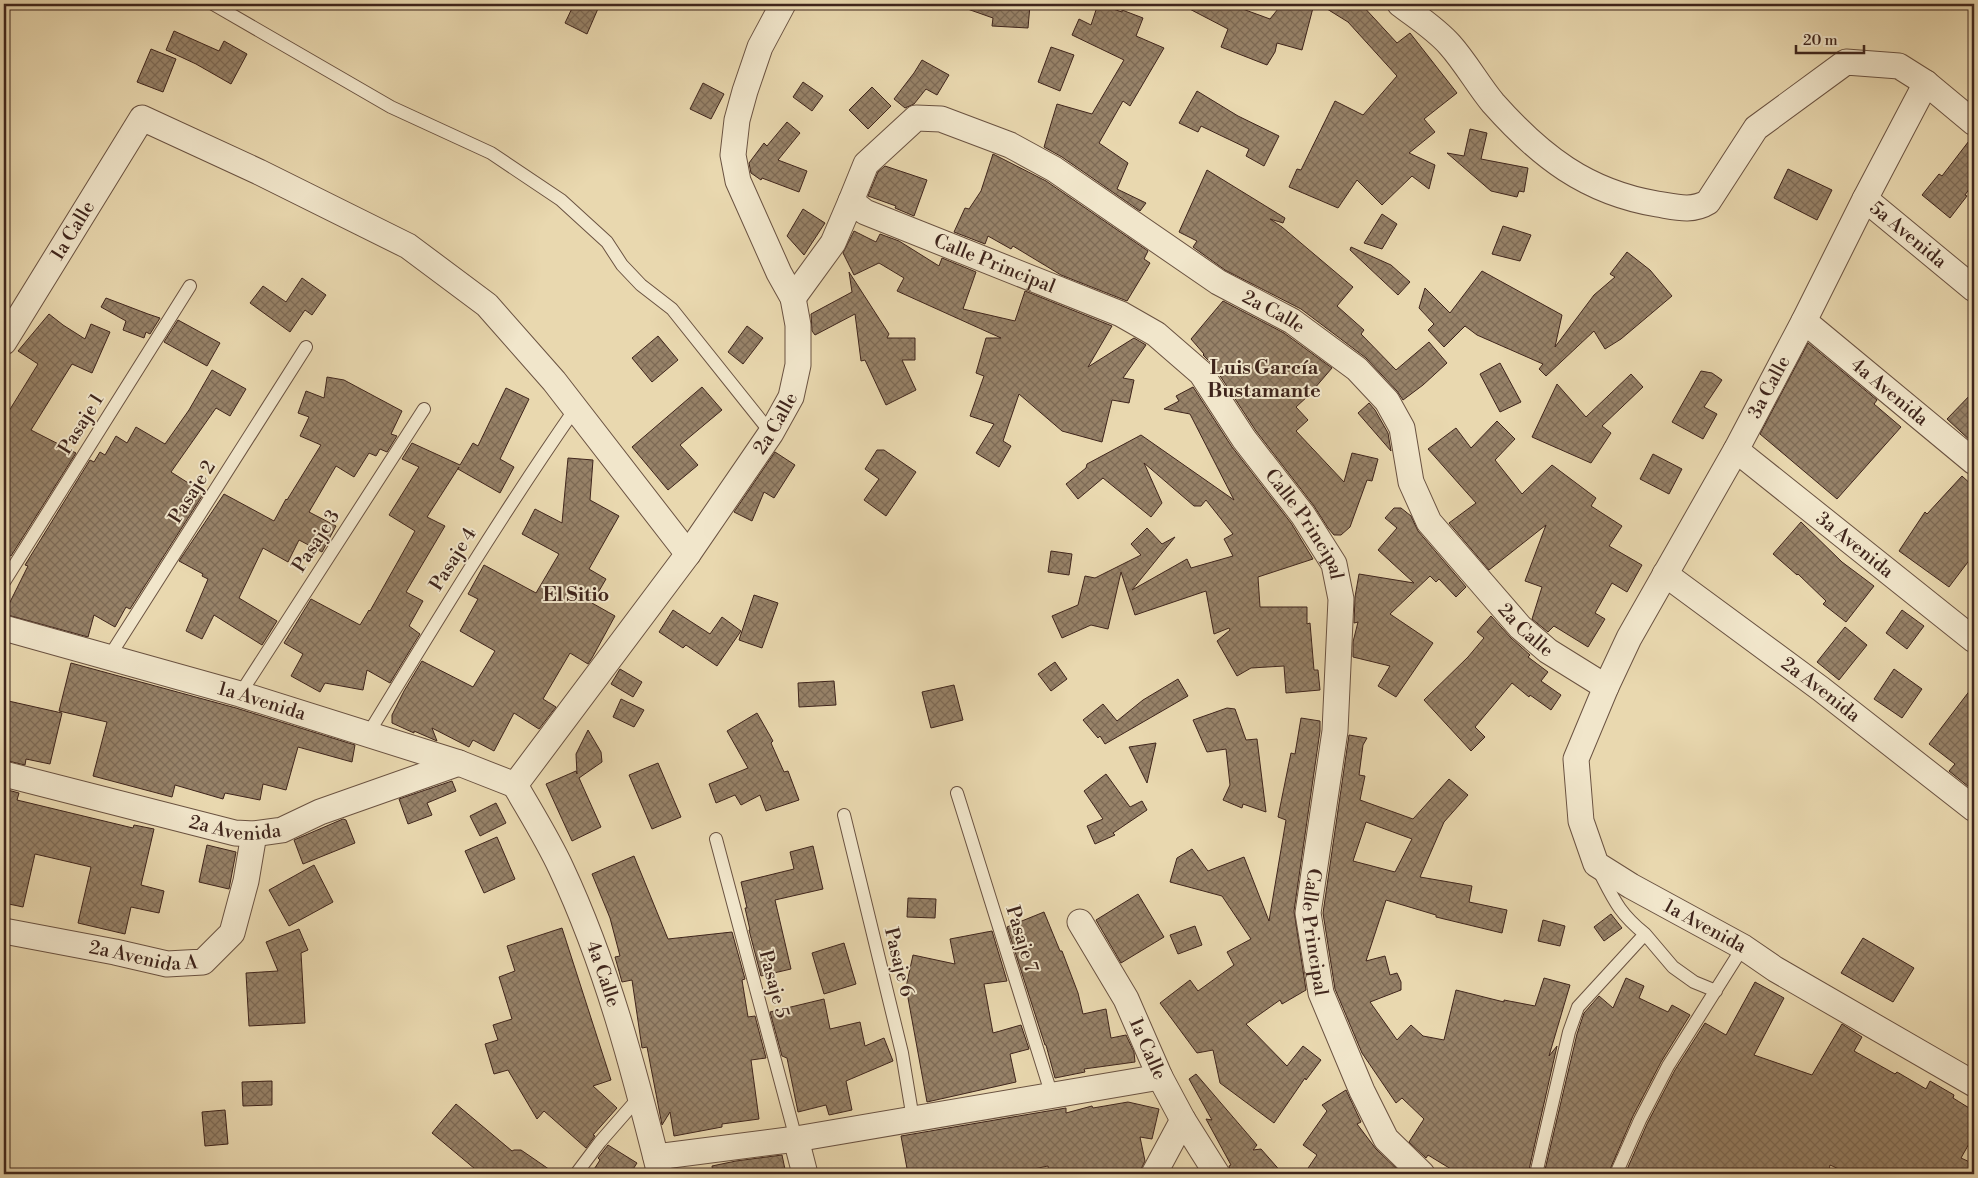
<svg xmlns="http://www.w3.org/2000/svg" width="1978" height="1178" viewBox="0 0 1978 1178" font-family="'Libre Bodoni',serif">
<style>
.building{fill:url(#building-cross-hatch);stroke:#3f251c;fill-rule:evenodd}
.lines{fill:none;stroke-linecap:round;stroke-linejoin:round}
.service-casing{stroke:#6a5241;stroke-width:14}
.minor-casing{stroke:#6a5241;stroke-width:27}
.service{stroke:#f1e6cb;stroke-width:12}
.minor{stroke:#f1e6cb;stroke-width:25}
.labels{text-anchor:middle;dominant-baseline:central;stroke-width:4;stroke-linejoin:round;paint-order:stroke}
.street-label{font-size:19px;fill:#3f251c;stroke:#f1e6cb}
.neighbourhood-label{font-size:20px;font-weight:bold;fill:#3f251c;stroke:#f1e6cb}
</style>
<defs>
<pattern id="building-cross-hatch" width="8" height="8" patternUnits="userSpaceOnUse" patternTransform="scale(1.25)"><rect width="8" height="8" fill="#978268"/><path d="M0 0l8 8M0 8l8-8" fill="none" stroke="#7d6a55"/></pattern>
</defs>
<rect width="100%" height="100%" fill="#e9d8af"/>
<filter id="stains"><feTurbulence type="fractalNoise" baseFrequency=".004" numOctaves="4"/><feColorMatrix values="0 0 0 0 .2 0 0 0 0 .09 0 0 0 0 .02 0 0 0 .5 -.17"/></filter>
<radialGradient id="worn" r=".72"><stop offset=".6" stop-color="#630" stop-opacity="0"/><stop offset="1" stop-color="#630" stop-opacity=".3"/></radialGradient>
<path class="building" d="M574,4H600L587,34L565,23Z
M959,4L1030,5L1028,28L992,26L993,18L959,6Z
M1098,4L1122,12V10L1143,18L1136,36L1164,48L1130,106L1123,101L1099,143L1128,163L1117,189L1146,203L1140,211L1062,157L1044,147L1057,104L1092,114L1124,60L1072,35L1079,19L1091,25Z
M1180,4H1229L1270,19L1282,4H1314L1302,50L1277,43L1275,52L1267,65L1221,47L1228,29Z
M1319,4H1361L1397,43L1410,33L1457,93L1424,119L1435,132L1409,153L1435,165L1429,189L1412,176L1382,205L1357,180L1338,208L1289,187L1297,169L1301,170L1335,101L1363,115L1397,76L1348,22Z
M174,31L219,51L224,41L247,54L231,84L196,64L166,50Z
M1051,47L1074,55L1060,91L1038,82Z
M151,49L176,59L163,92L137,82Z
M922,60L949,75L937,95L926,89L914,104L905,108L894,99L914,73Z
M803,82L823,96L812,111L793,97Z
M703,83L724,94L711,119L690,109Z
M872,87L891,106L868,129L849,110Z
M1197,91L1238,116L1279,136L1264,166L1246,156L1249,149L1201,126L1198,132L1179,123Z
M787,122L800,133L778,160L807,171L799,192L762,178L761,180L751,173L749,163L764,143L767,146Z
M1470,129L1487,133L1481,159L1528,168L1524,192L1519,191L1517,197L1491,191L1447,153L1464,156Z
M1972,137H1974V182L1965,195L1967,196L1950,218L1922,195L1939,174L1942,176Z
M993,154L1046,181L1148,251L1144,259L1150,263L1127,301L1061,275L1013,246L1011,249L988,236L985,244L954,232L965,208L969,209L981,191Z
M885,166L927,180L914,216L895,208L896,206L868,196L878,172Z
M1788,169L1832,190L1817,220L1774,198Z
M1207,170L1285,218L1283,223L1270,219L1282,227L1353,287L1337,306L1364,330L1361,334L1396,370L1429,342L1447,363L1423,385L1403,400L1397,391L1366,358L1301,309L1225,270L1193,247L1197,241L1179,232Z
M803,209L825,223L804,255L787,236Z
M1382,214L1397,224L1382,249L1364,243Z
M1503,226L1531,235L1520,261L1492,254Z
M854,231L876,242L880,234L899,241L939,266L942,258L976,272L963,309L1015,321L1025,291L1112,326L1088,367L1134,338L1146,345L1123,378L1134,380L1129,403L1112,400L1102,442L1062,431L1019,394L1003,441L1011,446L999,467L976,453L994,424L970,416L984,376L976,373L986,338H1001L897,291L904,278L879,263L854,275L843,253Z
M1351,247L1391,265L1410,282L1398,295L1350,250Z
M1627,252L1650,270L1672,296L1621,339L1605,349L1594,331L1546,376L1539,369L1543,364L1477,335L1465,326L1444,347L1428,330L1434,324L1419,308L1425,288L1450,313L1482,271L1562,315L1555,347L1594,295L1615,277L1610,274Z
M849,272L889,334L887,338H915V360H902L916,390L886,405L865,360L861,361L855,314L815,335L812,331L811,314L852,292Z
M302,278L326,295L312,315L305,310L290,332L250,303L263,286L286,302Z
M106,298L148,314L160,318L150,334L146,332L144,338L123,330L126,321L101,307Z
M1223,301L1284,333L1332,368L1308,396L1296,407L1308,420L1296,431L1344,482L1352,453L1378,459L1372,481L1367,480L1350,527L1341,535H1334L1328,528L1314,506L1256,431L1213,365L1203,355L1204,354L1191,339Z
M49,314L63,325L85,339L91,324L110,332L92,373L72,364L31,430L76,453L11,556L4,552V419L38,364L18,351Z
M178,320L220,343L207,366L164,342Z
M747,326L763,338L743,364L728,352Z
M658,336L678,360L652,382L632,358Z
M1808,343L1877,400L1874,404L1901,427L1837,499L1760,434Z
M1500,363L1521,402L1500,412L1480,374Z
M212,370L246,389L230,416L216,408L171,472L204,493L130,609L126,607L115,627L94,615L88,637L4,614L28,566L25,565L90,460L94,462L100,452L105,455L116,436L127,443L136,427L165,444L189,410Z
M1701,371L1712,373L1722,380L1704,407L1717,414L1703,439L1672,422Z
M1631,374L1643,387L1602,426L1611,433L1591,463L1532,437L1557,384L1586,417Z
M327,377L344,380L402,411L391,434L397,436L387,452L380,449L376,456L369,453L354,477L336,466L309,512L336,526L322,552L299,540L288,562L263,548L239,598L277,621L262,645L214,615L202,639L186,631L208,579L202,576L203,574L179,561L224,494L274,521L286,499L287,500L321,445L300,436L309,417L298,413L306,391L324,398Z
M702,387L722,410L680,445L698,465L668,490L632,447Z
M1193,387L1232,447L1291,523L1313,559L1258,577L1260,607H1307V624L1310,623L1314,670H1318L1320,690L1286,693L1284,666L1251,668L1237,676L1217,641L1230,630L1229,628L1214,634L1206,591L1135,615L1121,572L1108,629L1091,625L1062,638L1052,616L1078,605L1085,576L1095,578L1141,555L1131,544L1147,528L1162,544L1175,537L1132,590L1187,559L1191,568L1233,556L1224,539L1233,534L1206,500L1201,506H1194L1144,463L1162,503L1151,517L1103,478L1078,499L1066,484L1086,468L1087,464L1141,435L1234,500L1190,414L1164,409L1179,401L1176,396Z
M506,388L529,399L500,459L514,467L500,493L458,469L459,467L427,517L445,526L406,592L423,601L409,626L420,634L390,683L367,670L363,690L325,683L320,692L291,676L303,654L284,643L311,599L360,625L369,610L370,611L415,531L389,515L419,467L402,459L412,443L460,465L473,443L478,446Z
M1974,391V444L1947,419Z
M1369,403L1375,410L1388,433L1391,451L1358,413Z
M1497,421L1515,439L1495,460L1522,494L1552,465L1596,498L1591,506L1622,526L1609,546L1642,565L1627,592L1612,583L1595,613L1605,619L1588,647L1554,626L1548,632L1532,619L1542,587L1525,581L1546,525L1489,570L1449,523L1476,503L1428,449L1456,428L1471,448Z
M877,450H884L916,472L886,516L864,500L879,479L865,469Z
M775,452L795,465L774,498L764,492L752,521L734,512Z
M1653,454L1682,469L1669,494L1640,479Z
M568,458L593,460L590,500L619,516L589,569L606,579L592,603L615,616L592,658L588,664L570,653L543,699L556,707L539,729L514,713L494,751L473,740L469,747L432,728L437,741L414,731V733L392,723V715L404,691L422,661L473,687L495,651L460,631L478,599L468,594L484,565L536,593L559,554L522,534L535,509L562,523Z
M1962,476L1974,487V554L1949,587L1899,551L1925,512L1927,514Z
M1394,508H1401L1411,516L1418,531L1466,587L1456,597L1439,579L1436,582L1430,576L1390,614L1433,643L1396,697L1378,686L1390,666L1353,657V642L1358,622L1354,623L1355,597L1359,574L1414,583L1378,550L1397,528L1385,518Z
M1801,522L1842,562L1874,586L1846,622L1823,604L1826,601L1798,574L1797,575L1773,554Z
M1051,551L1072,554L1069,575L1048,572Z
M754,595L778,603L762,648L739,640Z
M673,610L710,634L722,617L741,631L717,666L686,645L683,648L659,632Z
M1902,610L1924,626L1907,649L1886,633Z
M1491,616L1511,638L1530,655L1528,657L1548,672L1541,681L1561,695L1551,710L1530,695L1529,697L1512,683L1475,727L1485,737L1471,751L1424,700L1468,657L1484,638L1477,632Z
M1845,627L1867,645L1839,680L1817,662Z
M1055,662L1067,679L1051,691L1038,674Z
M71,663L236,708L355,745L352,762L298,747L286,790L263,784L260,800L225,793L223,799L175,785L172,797L93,776L107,722L59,711Z
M620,669L642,682L633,697L611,684Z
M1894,669L1922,689L1902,718L1874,699Z
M1178,679L1188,696L1105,744L1100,736L1098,738L1083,720L1103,704L1117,721L1143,700Z
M834,681L836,705L799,707L798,683Z
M954,685L963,720L931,728L922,692Z
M1974,685V791L1949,771L1955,764L1929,744Z
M621,699L644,710L634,727L613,717Z
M4,700L62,713L50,764L26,759L25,765L4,760Z
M1227,708L1235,709L1246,740L1257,739L1266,812L1243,804L1242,808L1223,800L1230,785L1226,749L1207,752L1193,720Z
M757,713L773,741L771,743L784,772L788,771L799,800L766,811L760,795L741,805L735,795L716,803L709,784L748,768L727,731Z
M1301,718L1320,721V731L1294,911L1306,990L1282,1004L1280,1000L1246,1024L1287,1066L1303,1046L1321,1060L1306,1080L1305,1078L1274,1123L1220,1083L1213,1050L1197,1053L1160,1003L1190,980L1198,991L1234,965L1227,952L1251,939L1222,896L1170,882L1177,858L1192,849L1208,871L1244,857L1269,921L1286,820L1278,817L1291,753L1295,754Z
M588,730L601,752L602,762L579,778L601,827L572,841L546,784L576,771L577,774L576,754Z
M1349,735L1367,738L1363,745L1359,775L1365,776L1360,800L1413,819L1449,779L1468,795L1444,822L1420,877L1472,886L1469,902L1507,910L1502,933L1436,917V915L1386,900L1366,961L1385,956L1390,975L1397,973L1401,982V990L1370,1002L1397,1040L1411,1025L1423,1036L1444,1040L1456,990L1504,1002V1000L1535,1006L1544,978L1570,985L1549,1056L1557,1046L1528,1174H1459L1428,1155L1426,1158L1409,1142L1424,1119L1402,1098L1396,1103L1362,1053L1335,989L1323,913ZM1366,822L1412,839L1395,872L1353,861Z
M1156,743L1147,783L1129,747Z
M658,763L681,817L652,829L629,775Z
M1106,774L1130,807L1142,801L1147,810L1113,833L1115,835L1095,844L1087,826L1103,819L1084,791Z
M452,781L456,791L427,803L432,815L408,824L399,799Z
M4,789L19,793L17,800L133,828L134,825L154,829L141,885L164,891L159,913L131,907L125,934L78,923L91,867L35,854L23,907L4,903Z
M496,803L506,823L480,836L470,816Z
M343,819L346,820L355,843L303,864L294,840Z
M497,837L515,879L484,893L465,851Z
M207,845L236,852L229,889L199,882Z
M813,846L823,889L775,900L791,969L761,976L749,930H750L745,908H747L741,882L794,869L790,852Z
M634,856L668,939L732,932L745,979L742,980L748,1017L755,1016L766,1058L751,1060L759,1119L722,1124V1127L674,1136L670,1112L662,1125L647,1047L642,1048L632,980L622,982L615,957L620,956L610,918L592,874Z
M314,865L333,902L289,926L269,890Z
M1138,894L1164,937L1121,963L1096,920Z
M908,898L936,899L935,918L907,917Z
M1044,912L1060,951H1062L1078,993L1083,1014L1106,1009L1111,1038L1126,1035L1134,1052L1135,1062L1084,1069L1085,1072L1055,1078L1046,1045H1045L1007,927Z
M1611,914L1622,928L1604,941L1594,927Z
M1543,920L1565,926L1560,946L1538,941Z
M1195,926L1202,945L1178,954L1170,935Z
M562,928L611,1080L593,1086L617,1108L593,1135L595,1136L586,1148L544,1111L537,1119L508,1070L494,1074L485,1044L498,1040L493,1025L512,1019L499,977L515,971L507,946Z
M299,929L308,950L301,953L305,1023L249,1026L246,973L278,971L266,942Z
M992,931L1007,981L984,984L993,1033L1021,1025L1029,1049L1010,1054L1016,1082L927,1102L906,987L913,955L955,964L950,939Z
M1863,938L1914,968L1893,1002L1841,973Z
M844,943L856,984L824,994L812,953Z
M1626,978L1644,986L1639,998L1668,1012L1672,1005L1690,1015L1661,1062L1633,1116L1608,1174H1544L1577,1034L1584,1013L1599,996L1613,1008Z
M1755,982L1784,998L1754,1055L1812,1075L1842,1024L1862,1037L1854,1051L1895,1074L1897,1072L1926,1089L1930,1081L1954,1095L1953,1098L1974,1111V1135L1961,1158L1974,1164V1174H1850L1830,1165L1828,1174H1625L1647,1124L1675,1070L1705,1023L1726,1035Z
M824,999L830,1029L860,1022L865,1046L884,1038L893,1061L846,1081L852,1110L829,1115L826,1105L798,1112L787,1058L782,1056L770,1012Z
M1196,1074L1257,1145L1253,1150L1261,1149L1283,1174H1231L1229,1166L1231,1165L1206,1119L1212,1120L1189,1079Z
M272,1081V1105L243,1106L242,1082Z
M1346,1090L1361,1122L1357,1124L1376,1149L1402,1174H1304L1317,1155L1303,1145L1327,1111L1322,1105Z
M1128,1102L1159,1109L1152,1139L1140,1137L1145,1161L1141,1169L1117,1174H1049L1048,1166L1010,1174H908L901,1136L1048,1111L1066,1108V1113L1092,1106L1093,1108Z
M456,1104L512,1151L514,1150H521L556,1174H481L432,1133Z
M225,1110L228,1144L205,1146L202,1112Z
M608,1145L637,1163L630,1174H591L600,1160L598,1158Z
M782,1155L786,1174H713L712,1166L736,1161Z"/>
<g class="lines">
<g class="service-casing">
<path id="service" d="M213,4L391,107L491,153L561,200L607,242L622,265L641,285L672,309L771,433
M4,582L190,286
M109,657L306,347
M240,694L424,409
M368,734C435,624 502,514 575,409
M957,793L1052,1096
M844,815L902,1053L913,1119
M716,839L796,1139
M1645,934L1673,967L1694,982L1716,991
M576,1174L600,1142L641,1095
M1536,1174L1569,1032L1578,1007L1645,934C1619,913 1614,900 1599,871
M1616,1174L1640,1120L1668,1066L1743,947"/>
</g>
<g class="minor-casing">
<g id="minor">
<path d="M1400,4C1417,17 1436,29 1450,45C1466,63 1478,85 1493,103C1540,156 1586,192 1657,204C1676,207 1692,212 1708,202L1756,128L1846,62L1899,66L1926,83L1974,123"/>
<path id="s1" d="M1926,83L1865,199L1804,321L1736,450L1629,638L1606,687L1576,759L1581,821L1596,864L1631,886L1743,947L1775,969L1974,1084"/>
<path id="s2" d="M1865,199L1974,289"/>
<path id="s3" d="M851,201L866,164L916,118L941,119L1010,145L1054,169L1218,282L1292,321L1357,369L1387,401L1402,428L1411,482L1429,522L1520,627L1548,651L1606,687"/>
<path id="s4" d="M793,298L833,243L851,201L865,212L1121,314L1156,334L1201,373L1244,439L1303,515L1334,564L1341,599L1335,731L1308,913L1321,993L1362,1091L1386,1139L1422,1174"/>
<path id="s5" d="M1804,321L1974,462"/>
<path id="s6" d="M4,342L142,118L259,172L408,246L487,305L554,381L688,554"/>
<path id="s7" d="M1736,450L1974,640"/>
<path id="s8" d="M1665,574L1821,689L1974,809"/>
<path id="s9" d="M4,628L240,694L459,763L515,785"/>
<path id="s10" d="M4,774L235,833L254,834L282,830L320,812L459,763"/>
<path id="s11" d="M515,785L688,554L771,433L791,397L798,365V325L793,298L779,273L738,181L733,155L737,120L745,91L760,47L783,4"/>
<path id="s12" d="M515,785C531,813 548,840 561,868C607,966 634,1070 660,1174"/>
<path id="s13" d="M1080,922L1126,999L1160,1077L1183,1120L1217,1174"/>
<path id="s14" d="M4,931L115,952L167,964L203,962L232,933L246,881L254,834"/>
<path d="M796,1139L805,1174"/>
<path d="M656,1157L796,1139L1160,1077"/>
<path d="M1154,1174L1183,1120"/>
</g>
</g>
<use href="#service" class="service"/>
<use href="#minor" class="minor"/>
</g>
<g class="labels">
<g class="street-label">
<text stroke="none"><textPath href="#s6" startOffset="131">1a Calle</textPath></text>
<text stroke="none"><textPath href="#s2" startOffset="56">5a Avenida</textPath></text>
<text stroke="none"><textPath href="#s4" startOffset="271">Calle Principal</textPath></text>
<text stroke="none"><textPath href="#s3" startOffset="519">2a Calle</textPath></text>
<text transform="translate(1769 387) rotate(-62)">3a Calle</text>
<text stroke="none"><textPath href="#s5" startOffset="111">4a Avenida</textPath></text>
<text stroke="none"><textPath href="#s11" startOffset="446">2a Calle</textPath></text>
<text transform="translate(81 424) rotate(-58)">Pasaje 1</text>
<text transform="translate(192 492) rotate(-58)">Pasaje 2</text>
<text stroke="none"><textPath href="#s4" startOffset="691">Calle Principal</textPath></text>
<text transform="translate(316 541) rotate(-57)">Pasaje 3</text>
<text stroke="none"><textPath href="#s7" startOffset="152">3a Avenida</textPath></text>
<text transform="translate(453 559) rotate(-58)">Pasaje 4</text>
<text stroke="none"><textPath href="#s3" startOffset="939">2a Calle</textPath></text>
<text stroke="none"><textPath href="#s8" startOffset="194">2a Avenida</textPath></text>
<text stroke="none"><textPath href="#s9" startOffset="268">1a Avenida</textPath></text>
<text stroke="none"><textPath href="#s10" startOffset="238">2a Avenida</textPath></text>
<text stroke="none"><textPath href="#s1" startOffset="995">1a Avenida</textPath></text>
<text stroke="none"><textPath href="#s4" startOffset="1111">Calle Principal</textPath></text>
<text transform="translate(1022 939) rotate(73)">Pasaje 7</text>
<text stroke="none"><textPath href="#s14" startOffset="142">2a Avenida A</textPath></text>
<text transform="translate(899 962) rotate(76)">Pasaje 6</text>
<text stroke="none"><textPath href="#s12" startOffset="209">4a Calle</textPath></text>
<text transform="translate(774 984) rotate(75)">Pasaje 5</text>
<text stroke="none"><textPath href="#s13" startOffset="144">1a Calle</textPath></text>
</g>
<g class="neighbourhood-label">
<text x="1264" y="368">Luis García<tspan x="1264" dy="23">Bustamante</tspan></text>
<text x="576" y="595">El Sitio</text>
</g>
</g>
<rect width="1978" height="1178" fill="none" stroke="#e9d8af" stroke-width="20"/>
<rect x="5" y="5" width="1968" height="1168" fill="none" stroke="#3f251c" stroke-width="2.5"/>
<rect x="10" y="10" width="1958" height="1158" fill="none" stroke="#3f251c"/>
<path d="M1796 45v8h68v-8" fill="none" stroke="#3f251c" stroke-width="2.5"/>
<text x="1803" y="45" font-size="15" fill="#3f251c" stroke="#f1e6cb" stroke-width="4" paint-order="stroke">20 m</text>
<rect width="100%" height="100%" filter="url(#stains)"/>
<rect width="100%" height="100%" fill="url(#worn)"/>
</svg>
